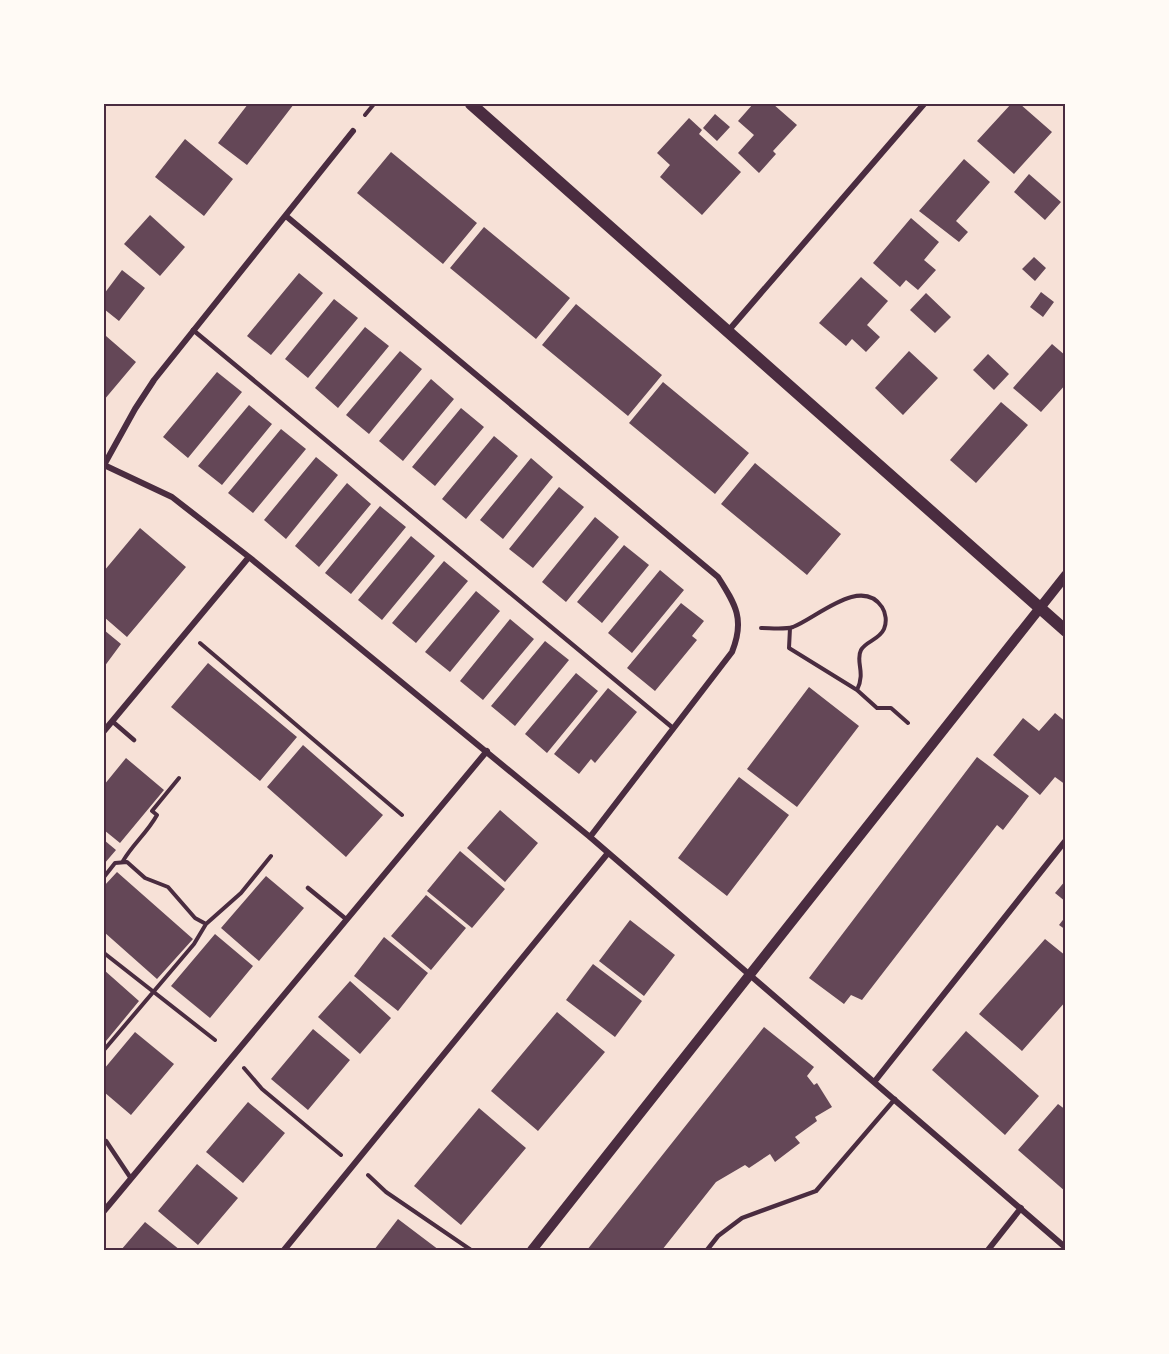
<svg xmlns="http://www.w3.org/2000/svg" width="1169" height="1354" viewBox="0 0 1169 1354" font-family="'IBM Plex Sans',sans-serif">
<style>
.building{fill:#644757}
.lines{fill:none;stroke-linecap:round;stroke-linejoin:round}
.path{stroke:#4a2c40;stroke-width:4}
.service{stroke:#4a2c40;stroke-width:4.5}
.minor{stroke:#4a2c40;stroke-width:6}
.tertiary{stroke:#4a2c40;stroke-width:10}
.secondary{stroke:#4a2c40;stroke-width:12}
.neatline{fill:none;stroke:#4a2c40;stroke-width:2}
</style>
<rect width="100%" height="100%" fill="#f7e1d7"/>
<path class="building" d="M248,104H294L247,165L218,143Z
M753,104H773L797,125L773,151L776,154L759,173L738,153L754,135L738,121Z
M1011,104H1020L1052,132L1014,174L977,141Z
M715,114L730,127L717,141L703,128Z
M689,118L702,130L699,134L741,172L702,215L660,177L670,165L657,153Z
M185,139L233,179L204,216L155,177Z
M391,152L477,223L443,264L357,193Z
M964,159L990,182L956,221L968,232L959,242L919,211Z
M1029,174L1061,202L1045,220L1014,192Z
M150,215L185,247L160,276L124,244Z
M911,218L939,242L924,260L936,270L918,290L906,280L900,287L873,263Z
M484,227L570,298L536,339L450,268Z
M1034,257L1046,268L1035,281L1022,269Z
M122,270L145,288L119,321L104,309V294Z
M299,273L323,293L271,355L247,336Z
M861,277L888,301L867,325L880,337L866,352L852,339L846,346L819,323Z
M1041,292L1054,302L1043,317L1030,307Z
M926,293L951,317L935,333L910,310Z
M334,299L358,318L308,378L285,359Z
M576,304L662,375L628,416L542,345Z
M365,327L389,346L338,408L315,388Z
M106,336L136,362L104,400V339Z
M1052,344L1066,356V384L1041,412L1013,388Z
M400,351L422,369L369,434L346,415Z
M909,351L938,378L903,415L875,388Z
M988,354L1009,374L994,390L973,370Z
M217,372L242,392L188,458L163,437Z
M431,379L454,399L403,461L379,441Z
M663,382L749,453L715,494L629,423Z
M1001,402L1028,425L976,483L950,460Z
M249,405L272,424L222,485L198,466Z
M461,408L484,427L435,486L412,467Z
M281,429L306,449L253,513L228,493Z
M494,436L518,456L466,519L442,499Z
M316,457L338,475L286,539L264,520Z
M531,458L553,477L503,539L480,520Z
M755,463L841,534L807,575L721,504Z
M347,483L371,504L319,567L295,546Z
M559,487L584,507L533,568L509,549Z
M380,506L406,527L351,594L325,573Z
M595,517L619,537L566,602L542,582Z
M140,528L186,567L127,637L104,617V571Z
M411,536L435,556L382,620L358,600Z
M624,545L649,565L602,623L577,602Z
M444,561L468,581L416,643L392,623Z
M660,570L684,590L632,653L608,633Z
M476,591L500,611L450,672L425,652Z
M681,603L704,621L692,636L697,640L655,691L627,668Z
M510,619L534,639L483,700L460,681Z
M104,630L121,644L104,667Z
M545,641L569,660L515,726L491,706Z
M208,663L297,737L260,781L171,707Z
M576,673L598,691L547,753L525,734Z
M809,687L859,726L797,807L747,769Z
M608,688L637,712L595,763L591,759L579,774L554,754Z
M1055,713L1066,722V785L1055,777L1040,795L993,755L1023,718L1039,731Z
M303,745L383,815L346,857L267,787Z
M977,757L1029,796L1003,830L997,825L862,1000L851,995L844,1004L809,978Z
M126,758L164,790L120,843L104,830V785Z
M739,777L789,815L727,896L678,858Z
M500,810L538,843L505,882L467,848Z
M104,840L116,850L104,864Z
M460,851L505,889L472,928L427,891Z
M117,872L193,939L157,979L104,932V886Z
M266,876L304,908L259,961L221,928Z
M1066,880V902L1055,893Z
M426,895L466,928L431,970L391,936Z
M1066,916V930L1059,925Z
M630,920L675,955L644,996L599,961Z
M215,934L253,966L210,1018L171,986Z
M384,937L428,973L398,1011L354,976Z
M1045,939L1066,956V1001L1022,1051L979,1014Z
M593,964L642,1001L615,1037L566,1000Z
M104,970L139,1001L106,1041L104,1039Z
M350,981L391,1018L360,1054L318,1017Z
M557,1012L605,1052L538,1131L491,1091Z
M764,1027L814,1067L807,1076L814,1085L817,1083L832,1107L815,1117L817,1121L795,1137L800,1143L775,1162L770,1154L749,1168L745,1165L716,1182L662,1250H587Z
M313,1029L350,1060L308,1110L271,1079Z
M966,1031L1039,1096L1005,1135L932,1070Z
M135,1032L174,1064L131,1115L104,1092V1069Z
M248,1102L285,1133L243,1183L206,1152Z
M1058,1104L1066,1110V1192L1018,1150Z
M479,1108L526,1148L461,1225L414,1186Z
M197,1164L238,1198L198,1245L158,1211Z
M398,1219L439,1250H374Z
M145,1222L180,1250H121Z"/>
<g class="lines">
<path class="path" d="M365,115L374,104
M761,628C770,628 784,630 793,627C818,617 861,576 882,607C886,613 887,622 884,629C879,640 866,641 861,650C855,661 866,672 857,690
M790,628L789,648L857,690L877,708H891L908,723
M200,643L402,815
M123,861C133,844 147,833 157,815L152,811L179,778
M104,877L115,863L127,862L145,878L168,887L195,918L206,924L241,893L271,856
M104,953L215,1040
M104,1050L194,944L206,924
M244,1068L262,1089L341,1155
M368,1175L386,1192L471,1250"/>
<path class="service" d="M193,330L673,728
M112,721L134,740
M308,888L346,919
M106,1141L130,1177
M707,1250L718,1236L742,1218L816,1191L895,1099"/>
<path class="minor" d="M286,216L718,577C736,605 745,620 732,652L590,837
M729,330L924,104
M104,465L172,497L249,557L590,837L1066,1248
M104,465L135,409L154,380L353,131
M104,731L249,557
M875,1081L1066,840
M104,1211L487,751
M284,1250L608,853
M988,1250L1021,1208"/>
<path class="tertiary" d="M532,1250L1066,575"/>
<path class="secondary" d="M471,104L1066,631"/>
</g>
<rect width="1169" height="1354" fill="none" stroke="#fffaf5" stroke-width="210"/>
<rect x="105" y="105" width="959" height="1144" class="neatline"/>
</svg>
